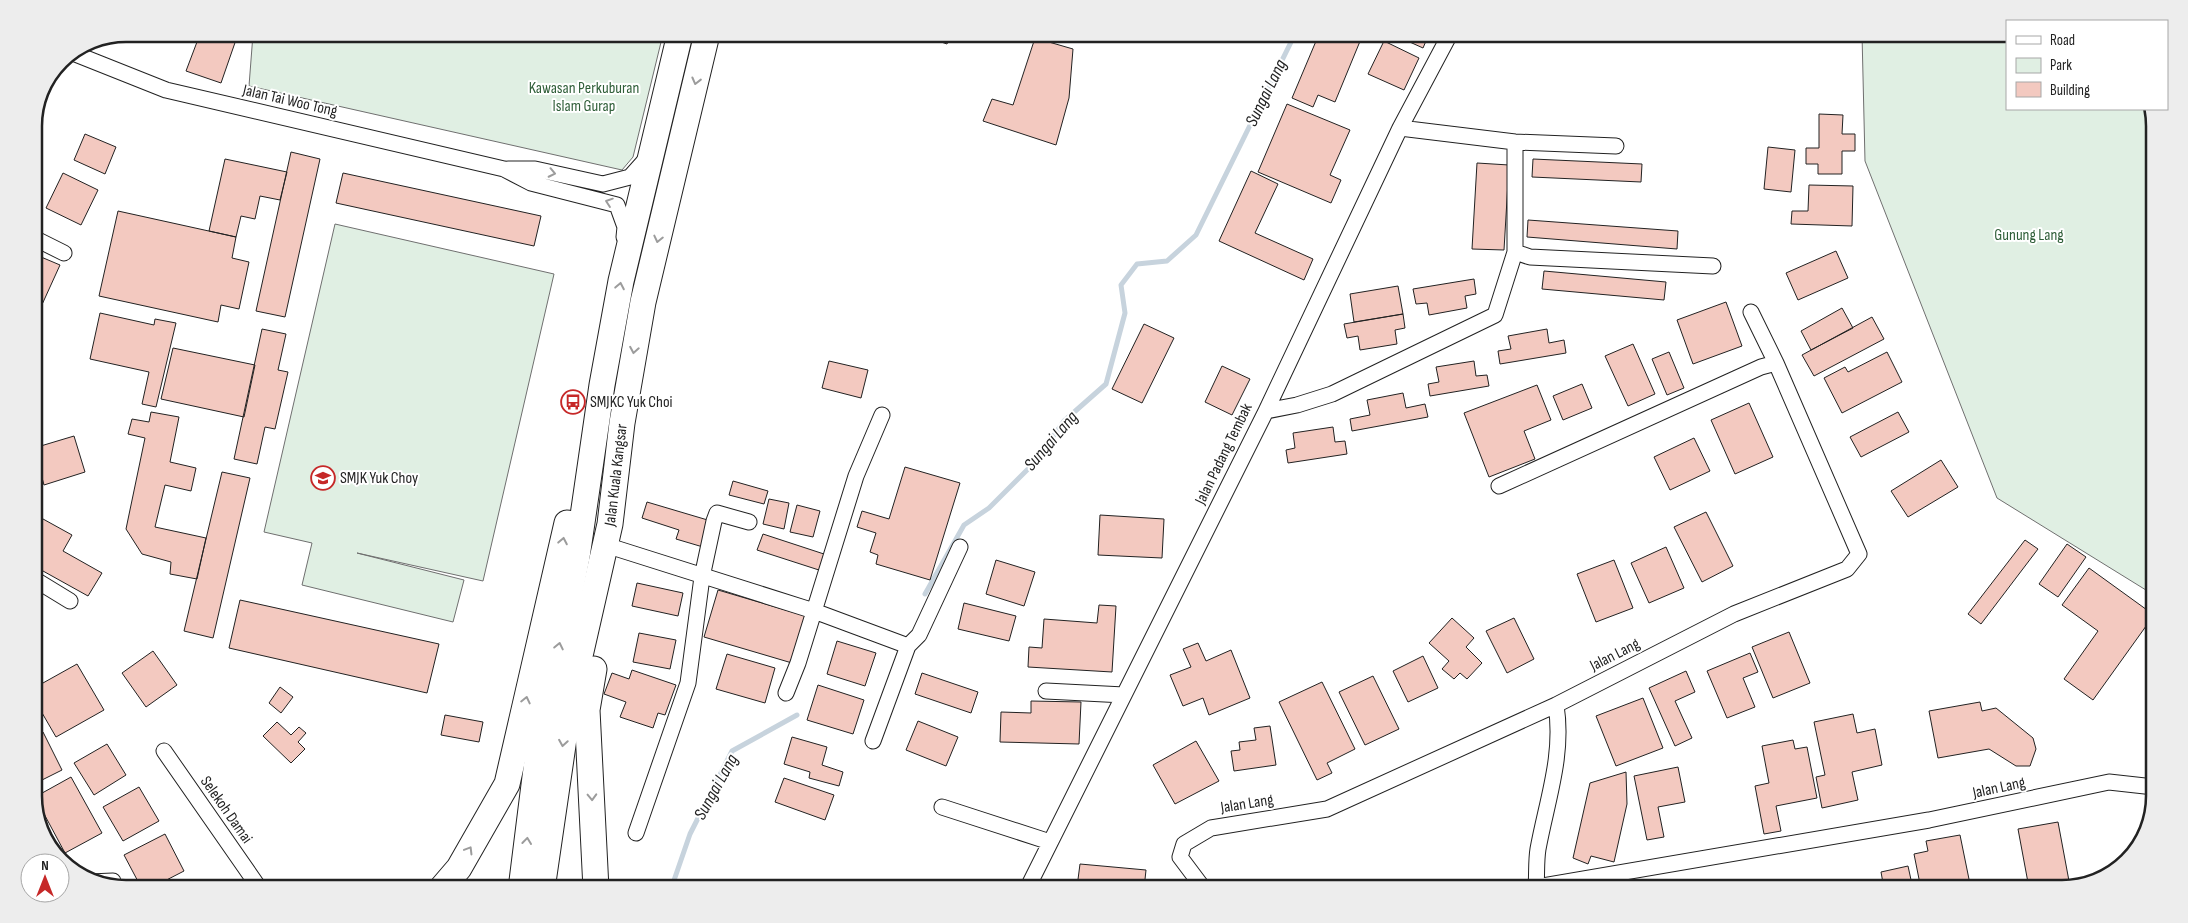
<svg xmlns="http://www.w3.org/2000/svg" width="2188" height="923" viewBox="0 0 2188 923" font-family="'Sofia Sans Condensed',sans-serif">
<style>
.green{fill:#e0efe3;stroke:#6f6f6f}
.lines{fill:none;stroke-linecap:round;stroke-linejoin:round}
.stream{stroke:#c7d3dd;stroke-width:5}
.building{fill:#f3c9c0;stroke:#222}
.minor-casing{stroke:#222;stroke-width:17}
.trunk-casing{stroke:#222;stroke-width:27}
.minor{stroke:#fff;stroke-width:15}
.trunk{stroke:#fff;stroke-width:25}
.oneway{stroke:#9c9c9c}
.labels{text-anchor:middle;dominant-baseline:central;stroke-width:4;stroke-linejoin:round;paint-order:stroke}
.park-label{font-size:16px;fill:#2f5e38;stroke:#fff}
.street-label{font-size:16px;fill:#222;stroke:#fff}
.poi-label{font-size:16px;fill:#222;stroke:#fff;text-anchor:start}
.water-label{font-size:18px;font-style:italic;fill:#222;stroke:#fff}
.rim{fill:none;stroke:#222;stroke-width:2.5}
</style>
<rect width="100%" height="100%" fill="#fff"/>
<path class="green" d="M253,34H663L633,157L622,170L249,86Z
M1862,34H2007V109H2150L2154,121V595L1997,498L1865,161Z
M335,224L554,274L483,581L357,553L464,580L453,622L302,585L312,543L264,532Z"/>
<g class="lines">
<path class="stream" d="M925,594L964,525L989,508L1036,461L1064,421L1106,384L1125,313L1121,285L1137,264L1167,261L1196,235L1295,34
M671,889L690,834L732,751L797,715"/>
</g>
<path class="building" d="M200,34H238L221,83L186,71Z
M918,34H951L947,44Z
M1319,34H1363L1335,102L1318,95L1313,107L1292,98Z
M1392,34H1429L1423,48Z
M1035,38L1073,49L1069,98L1056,145L983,121L992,99L1013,105Z
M1384,41L1419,58L1404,90L1368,74Z
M1287,104L1350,130L1330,175L1341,180L1331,203L1258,172Z
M1819,114L1843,115L1842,134H1855V151H1842V174H1818V164H1806V148H1819Z
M85,134L116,147L105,174L74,160Z
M1768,147L1795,150L1791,192L1764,189Z
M291,152L320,159L285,317L256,311Z
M225,159L287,172L280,200L260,196L255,219L241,216L236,237L209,231Z
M1533,159L1642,164L1641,182L1532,177Z
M1477,163L1509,165L1504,250L1472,249Z
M1251,171L1278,184L1255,233L1313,259L1304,280L1219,241Z
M63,173L98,190L81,225L46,208Z
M343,173L541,216L534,246L336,203Z
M1809,185L1853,186L1852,226L1791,224L1792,211H1808Z
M118,211L236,237L232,258L249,262L239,309L221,305L218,322L99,296Z
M1528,220L1678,231L1677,249L1527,237Z
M1836,251L1848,278L1798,300L1786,273Z
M34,254L60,265L35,320H34Z
M1544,271L1666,282L1664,300L1542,289Z
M1474,279L1476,294L1465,296L1467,308L1429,315L1427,303L1416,304L1413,289Z
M1398,286L1403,314L1354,322L1350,294Z
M1726,302L1742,346L1693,364L1677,320Z
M1842,308L1853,328L1811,350L1801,331Z
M100,313L154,325L155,319L176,323L156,407L142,404L149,372L90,359Z
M1403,314L1405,328L1395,330L1397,344L1360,350L1358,336L1347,338L1344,324Z
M1872,317L1884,339L1814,376L1802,355Z
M1144,324L1174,338L1142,403L1112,389Z
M262,329L286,334L278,370L288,372L275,429L265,427L257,464L234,459Z
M1547,329L1549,343L1564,340L1566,353L1500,364L1498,351L1511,349L1508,336Z
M1633,344L1655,394L1628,406L1605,356Z
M173,348L255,365L244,417L161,399Z
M1669,352L1684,388L1667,395L1652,359Z
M1887,352L1902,382L1842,413L1824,378L1845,367L1848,372Z
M829,361L868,370L861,398L822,388Z
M1474,361L1476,376L1487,375L1489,386L1430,396L1428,384L1439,382L1436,367Z
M1222,366L1250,379L1232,415L1205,402Z
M1582,384L1592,408L1563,420L1553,396Z
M1537,385L1551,420L1524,431L1535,459L1489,477L1464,413Z
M1403,393L1406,408L1425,404L1428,417L1352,431L1350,419L1370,415L1367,400Z
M1749,403L1773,457L1735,474L1711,420Z
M151,412L179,417L170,462L196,468L191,491L165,485L155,527L206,538L197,579L170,574L171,562L142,554L126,529L145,438L128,434L132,419L149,422Z
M1898,412L1909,432L1861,457L1850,437Z
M1333,427L1335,442L1345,441L1347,454L1288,463L1286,450L1295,448L1293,433Z
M74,436L85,472L44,485L34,448Z
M1694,438L1710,471L1670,490L1654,457Z
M1941,460L1958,487L1908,517L1891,491Z
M905,467L960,483L930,580L876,564L878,555L870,552L876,533L857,527L862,511L889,519Z
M222,472L250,478L213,638L184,631Z
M733,481L768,491L764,504L729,495Z
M769,499L789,503L784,529L763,524Z
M647,502L711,521L703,547L676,539L679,530L642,518Z
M797,505L820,511L813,537L790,532Z
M1706,512L1733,566L1702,582L1674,527Z
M34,514L72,535L63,551L102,573L88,596L34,566Z
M1100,515L1164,519L1162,558L1098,555Z
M763,534L827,555L822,571L757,550Z
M2025,540L2038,549L1981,624L1968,614Z
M2067,544L2086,557L2058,597L2039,584Z
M1666,547L1684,588L1649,603L1631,563Z
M996,560L1035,572L1024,606L986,594Z
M1614,560L1633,608L1596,622L1577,574Z
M2089,568L2154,615L2093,700L2064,679L2098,631L2062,605Z
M637,583L683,593L678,616L632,606Z
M718,590L806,616L792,663L704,637Z
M240,600L439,644L427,693L229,648Z
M964,603L1016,616L1009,641L958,629Z
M1099,605L1116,606L1112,672L1028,667L1029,647L1042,648L1044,619L1097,623Z
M1452,618L1474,638L1466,647L1482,663L1467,679L1460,673L1454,679L1442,669L1449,661L1429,643Z
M1514,618L1534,659L1507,673L1486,631Z
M1789,632L1810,683L1773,698L1752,647Z
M639,633L676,640L670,669L633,662Z
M837,641L876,653L865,686L827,674Z
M1198,643L1206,661L1231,650L1250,698L1209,715L1203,698L1183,706L1170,675L1191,667L1183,649Z
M153,651L177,685L146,707L122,673Z
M1750,653L1758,672L1743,678L1755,707L1727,718L1707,671Z
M727,654L775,668L765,703L716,689Z
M1423,656L1438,688L1408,702L1393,671Z
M77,664L104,710L56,737L34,699V688Z
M632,670L676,685L665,715L658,713L653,728L620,717L626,702L604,694L612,673L629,679Z
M1686,671L1695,692L1675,701L1692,738L1675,746L1649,688Z
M922,673L978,692L971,713L915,694Z
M1373,676L1399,729L1365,745L1339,692Z
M1322,682L1355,749L1327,763L1332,773L1317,780L1279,702Z
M818,685L864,700L853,734L807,720Z
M280,687L293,697L281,713L269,703Z
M1643,698L1663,748L1616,766L1596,716Z
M1031,701L1081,702L1079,744L1000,742L1001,712L1031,713Z
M1980,702L1982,711L1996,708L2033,738L2036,749L2030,766H2016L1989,749L1938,758L1929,711Z
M1853,714L1857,733L1875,729L1882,765L1852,772L1858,800L1822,808L1816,777L1825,775L1814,722Z
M445,715L483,722L479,742L441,735Z
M918,721L958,737L946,766L906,750Z
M277,722L291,735L299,727L306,733L298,742L305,749L291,763L263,736Z
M1270,726L1276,765L1234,771L1231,751L1240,750L1239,742L1256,740L1254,728Z
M43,732L62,770L34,784V737Z
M792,737L827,747L822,765L843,772L839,786L809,778L810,772L784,764Z
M1793,740L1795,749L1807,747L1817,798L1776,806L1781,831L1764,834L1755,786L1769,783L1762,746Z
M1196,741L1219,781L1175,804L1153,765Z
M107,744L126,775L94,795L74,763Z
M1678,767L1685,802L1658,807L1664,837L1647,840L1634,776Z
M1626,772L1627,804L1614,862L1591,856L1588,864L1573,858L1590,783Z
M71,777L102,833L65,853L35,797Z
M784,778L834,795L825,820L775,802Z
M139,787L159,821L123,841L103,807Z
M2058,822L2069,881L2029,888L2018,829Z
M165,834L184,871L149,889H142L124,855Z
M1960,835L1971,889H1921L1914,854L1928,851L1926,841Z
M1080,864L1146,870L1144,889L1077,887Z
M1908,866L1913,889H1876L1875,885L1883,883L1881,872Z
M190,880L195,889H173Z
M1750,881L1751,889H1724V885Z"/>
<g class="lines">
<g class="minor-casing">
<path id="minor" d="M73,53L166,90L504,169L531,183L617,205L625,227L624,237
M1400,128L1515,142L1616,146
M508,169H535L603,184L630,177L647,158
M34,238L64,253
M1515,252L1530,257L1713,266
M1266,411L1297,405L1332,394L1495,315L1515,252V142
M1499,486L1761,367L1776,363
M615,548L814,611L908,646L919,635L960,547
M34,579L70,601
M1046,691L1124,695
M786,693L798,663L856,476L882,415
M873,741L908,646
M164,751L260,889
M942,807L1050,842
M636,833L688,683L702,577L714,521L717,513L749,522
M90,882L113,881
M1536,887C1537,875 1536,861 1538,849C1547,800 1564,755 1556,705
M1027,889L1266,411L1400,128L1450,34
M1204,889L1180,857L1184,844L1211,828L1327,809L1556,705L1734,614L1847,569L1859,554L1776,363L1751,312
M1525,889L1929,820L2109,782L2154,787"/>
</g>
<g class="trunk-casing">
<g id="trunk">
<path d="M594,669L587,710L596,889"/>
<path d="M441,889L459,868L507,784L567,523"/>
<path d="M521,889L539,745L577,557L602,385L621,281L680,34"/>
<path id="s1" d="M542,889L569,704L610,524L622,423L643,302L707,34"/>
</g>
</g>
<use href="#minor" class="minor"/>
<use href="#trunk" class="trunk"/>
</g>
<defs><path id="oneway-chevron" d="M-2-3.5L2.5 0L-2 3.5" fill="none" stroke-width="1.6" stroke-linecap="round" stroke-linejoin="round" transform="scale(1.25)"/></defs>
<g class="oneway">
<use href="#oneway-chevron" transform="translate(696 81) rotate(104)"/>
<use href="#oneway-chevron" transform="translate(552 173) rotate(12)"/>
<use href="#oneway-chevron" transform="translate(609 202) rotate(-161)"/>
<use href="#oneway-chevron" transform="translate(658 239) rotate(103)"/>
<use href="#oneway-chevron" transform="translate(620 286) rotate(-79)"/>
<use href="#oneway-chevron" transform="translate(634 350) rotate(100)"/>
<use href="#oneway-chevron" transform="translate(563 541) rotate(-79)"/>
<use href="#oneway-chevron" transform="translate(559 646) rotate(-78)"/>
<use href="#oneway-chevron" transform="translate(526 700) rotate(-77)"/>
<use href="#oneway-chevron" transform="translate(563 743) rotate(99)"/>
<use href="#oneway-chevron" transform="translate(592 797) rotate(88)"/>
<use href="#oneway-chevron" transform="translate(527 841) rotate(-83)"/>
<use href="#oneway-chevron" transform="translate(469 850) rotate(-59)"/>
</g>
<defs>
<g id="bus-ring" transform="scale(1.25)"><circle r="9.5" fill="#fff" stroke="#c62828" stroke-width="1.5"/><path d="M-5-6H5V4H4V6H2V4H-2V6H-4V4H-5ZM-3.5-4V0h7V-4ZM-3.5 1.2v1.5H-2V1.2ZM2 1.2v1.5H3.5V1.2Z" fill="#c62828"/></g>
<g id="school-ring" transform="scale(1.25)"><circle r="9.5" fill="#fff" stroke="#c62828" stroke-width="1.5"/><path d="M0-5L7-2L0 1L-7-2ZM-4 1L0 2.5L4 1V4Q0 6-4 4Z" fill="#c62828"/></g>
</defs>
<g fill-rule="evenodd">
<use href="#bus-ring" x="573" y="402"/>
<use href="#school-ring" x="323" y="478"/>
</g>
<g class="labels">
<g class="park-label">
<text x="584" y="88">Kawasan Perkuburan<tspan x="584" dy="18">Islam Gurap</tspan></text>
<text x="2029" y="235">Gunung Lang</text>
</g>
<g class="street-label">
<text transform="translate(290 101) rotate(13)">Jalan Tai Woo Tong</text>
<text transform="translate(1224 454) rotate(-64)">Jalan Padang Tembak</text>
<text stroke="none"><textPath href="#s1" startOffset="421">Jalan Kuala Kangsar</textPath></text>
<text transform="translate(1615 655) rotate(-27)">Jalan Lang</text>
<text transform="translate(1999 788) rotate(-12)">Jalan Lang</text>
<text transform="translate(1247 804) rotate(-9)">Jalan Lang</text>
<text transform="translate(226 810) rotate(55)">Selekoh Damai</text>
</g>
<g class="poi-label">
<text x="590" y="402">SMJKC Yuk Choi</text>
<text x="340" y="478">SMJK Yuk Choy</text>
</g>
<g class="water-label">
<text transform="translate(1266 93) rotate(-64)">Sungai Lang</text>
<text transform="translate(1051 441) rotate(-49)">Sungai Lang</text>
<text transform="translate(716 787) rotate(-61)">Sungai Lang</text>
</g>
</g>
<path d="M0 0H2188V923H0ZM126 42H2062A84 84 0 0 1 2146 126V796A84 84 0 0 1 2062 880H126A84 84 0 0 1 42 796V126A84 84 0 0 1 126 42Z" fill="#ededed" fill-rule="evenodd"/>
<path class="rim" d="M126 42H2062A84 84 0 0 1 2146 126V796A84 84 0 0 1 2062 880H126A84 84 0 0 1 42 796V126A84 84 0 0 1 126 42Z"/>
<rect x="2006" y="20" width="162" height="90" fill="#ffffff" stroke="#a7a7a7"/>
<rect x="2016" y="36" width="25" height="8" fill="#ffffff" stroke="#a7a7a7"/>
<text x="2050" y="45" font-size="15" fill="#222222">Road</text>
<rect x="2016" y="58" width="25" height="15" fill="#e0efe3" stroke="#a7a7a7"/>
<text x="2050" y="70" font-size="15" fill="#222222">Park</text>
<rect x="2016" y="82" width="25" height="15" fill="#f3c9c0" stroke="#a7a7a7"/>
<text x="2050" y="95" font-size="15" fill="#222222">Building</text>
<g transform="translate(45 878)"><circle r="24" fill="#ffffff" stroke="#a7a7a7"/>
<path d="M0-4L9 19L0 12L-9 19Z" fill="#c62828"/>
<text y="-8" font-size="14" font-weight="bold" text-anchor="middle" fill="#222222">N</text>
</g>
</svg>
